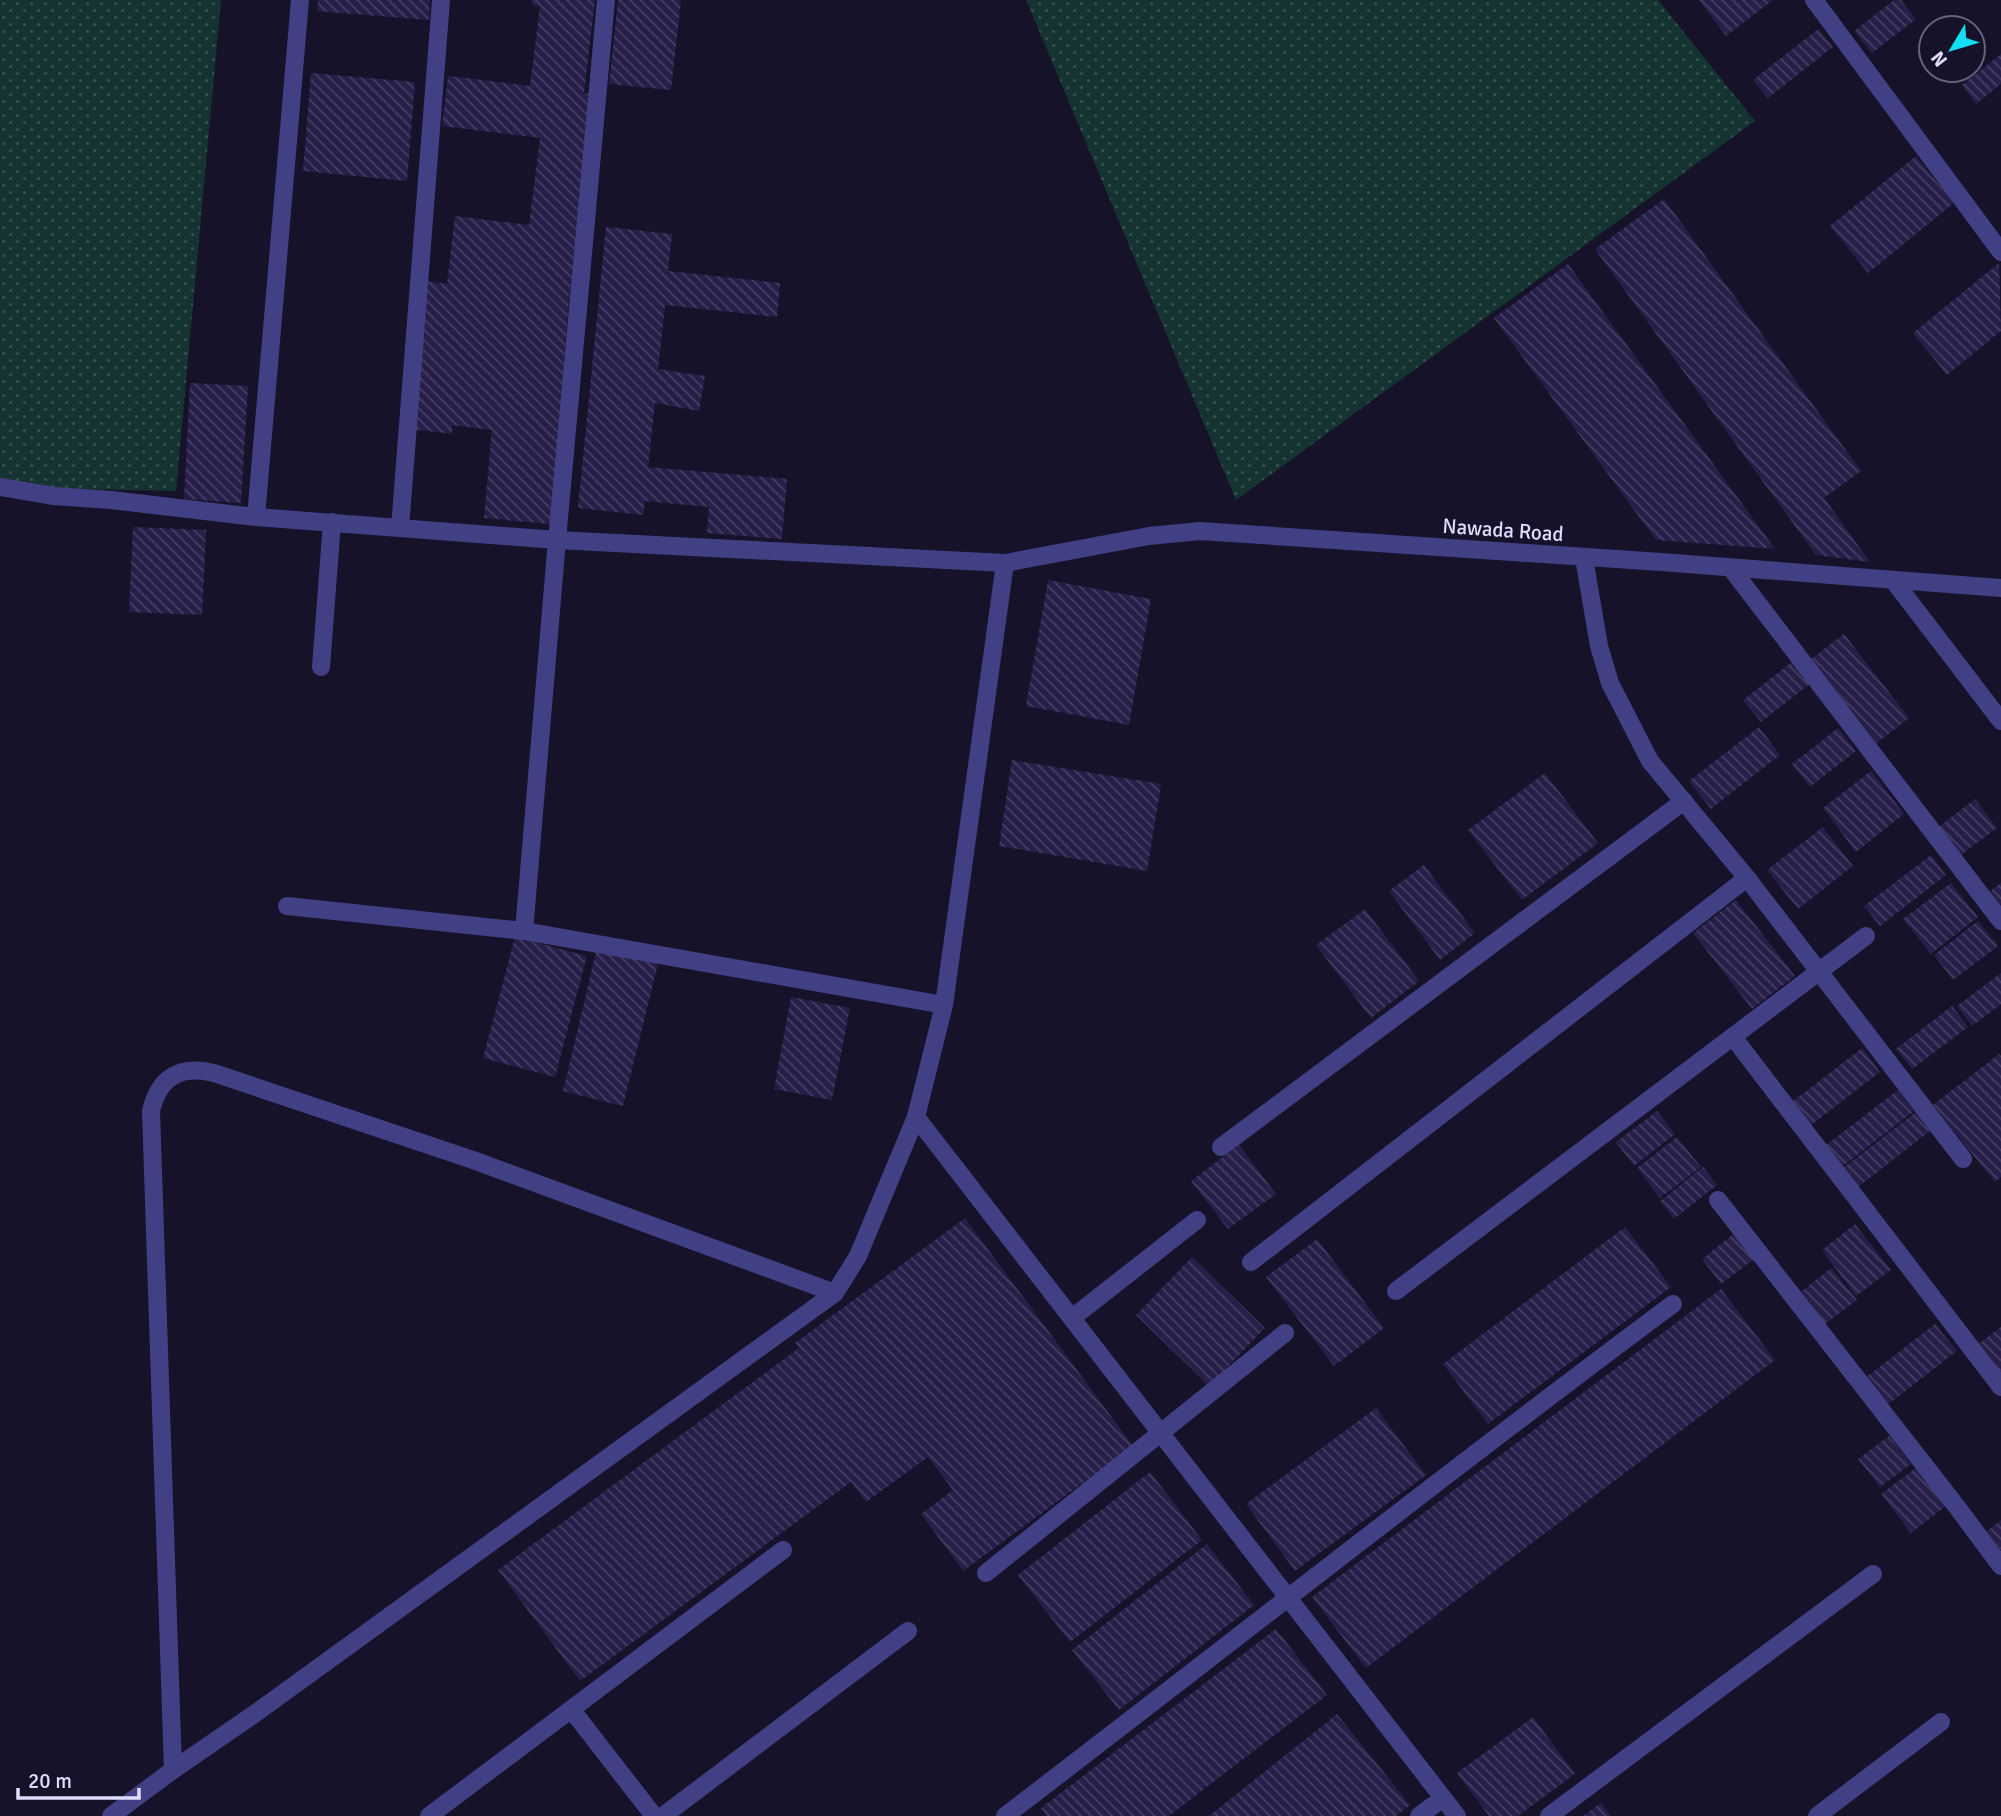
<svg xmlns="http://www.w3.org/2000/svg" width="2001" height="1816" viewBox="0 0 2001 1816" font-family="Signika,sans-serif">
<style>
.grass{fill:url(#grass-dots)}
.building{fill:url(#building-back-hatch)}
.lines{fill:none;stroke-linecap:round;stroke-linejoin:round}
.lane{stroke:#424085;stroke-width:18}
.street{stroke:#424085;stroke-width:18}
.labels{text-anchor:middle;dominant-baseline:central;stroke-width:7;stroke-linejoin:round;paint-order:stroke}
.street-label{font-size:21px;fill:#dfdcfd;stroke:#161229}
</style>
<defs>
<pattern id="grass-dots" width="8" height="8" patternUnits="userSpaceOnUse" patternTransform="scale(1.75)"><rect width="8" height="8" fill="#153331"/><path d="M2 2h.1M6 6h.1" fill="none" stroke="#375050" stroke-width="1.8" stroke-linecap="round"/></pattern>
<pattern id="building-back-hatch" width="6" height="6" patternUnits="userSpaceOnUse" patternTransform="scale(1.75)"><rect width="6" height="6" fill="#271f49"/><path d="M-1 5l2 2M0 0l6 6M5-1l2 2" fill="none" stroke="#463f64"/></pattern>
</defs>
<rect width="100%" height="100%" fill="#161229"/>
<path class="grass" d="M0,0H221L176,491L23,488L0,480Z
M1026,0H1658L1755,121L1236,500Z"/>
<path class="building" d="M318,0H430L429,20L317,11Z
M532,0H595L584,93L595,95L569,299L551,524L484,518L492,430L452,425V434L412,429L428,281L447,284L455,216L529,225L540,138L442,126L448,76L530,86L540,7L532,5Z
M618,0H681L671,90L609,84Z
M1699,0H1773L1726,36Z
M1894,0H1901L1916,19L1872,53L1854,31Z
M1818,29L1833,47L1768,98L1753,80Z
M2001,54V84L1976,104L1962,85Z
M311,73L415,82L407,181L303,171Z
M1916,156L1954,203L1868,273L1830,226Z
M1664,199L1861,471L1824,498L1870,562L1816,555L1595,249Z
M606,227L672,234L668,271L780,283L777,317L665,305L658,369L705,376L699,411L655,403L648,467L787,479L782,539L707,533L709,507L645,501L643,515L578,508Z
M1999,263L2001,331L1947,375L1913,333Z
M1568,264L1775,549L1656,540L1494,318Z
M190,383L248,386L241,503L184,499Z
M133,527L206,530L202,615L129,612Z
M1048,580L1151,599L1129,725L1026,706Z
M1844,634L1909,718L1877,743L1811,659Z
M1793,661L1810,684L1761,722L1743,700Z
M1759,727L1780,755L1711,809L1689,781Z
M1838,728L1856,751L1810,787L1792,764Z
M1012,760L1161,784L1147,871L999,846Z
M1871,771L1904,814L1856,852L1823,808Z
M1545,773L1598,843L1522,900L1468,830Z
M1975,799L1997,828L1958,857L1936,829Z
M1823,827L1853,866L1798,909L1767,870Z
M1931,855L1946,875L1880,926L1864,906Z
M1424,865L1475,933L1440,960L1389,891Z
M1951,883L1978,917L1931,954L1903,919Z
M2001,883V917L1985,895Z
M1736,900L1795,976L1752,1009L1693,933Z
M1365,909L1419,981L1371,1018L1316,945Z
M1978,921L1998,946L1953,980L1934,955Z
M515,937L587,956L555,1077L483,1058Z
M597,948L658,964L623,1106L563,1091Z
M2001,973V1004L1972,1026L1957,1006Z
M791,997L850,1008L832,1100L774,1089Z
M1952,1006L1968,1027L1912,1069L1896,1049Z
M1862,1048L1880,1072L1810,1126L1792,1102Z
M1999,1054L2001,1056V1177L1995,1182L1933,1105Z
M1898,1090L1914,1111L1843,1166L1826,1145Z
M1657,1111L1675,1134L1634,1166L1616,1142Z
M1916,1112L1930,1131L1858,1187L1843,1168Z
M1677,1137L1701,1167L1660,1198L1637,1168Z
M1239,1145L1276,1194L1228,1229L1191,1181Z
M1703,1167L1717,1185L1674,1219L1660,1201Z
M965,1218L1133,1446L963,1571L921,1514L953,1490L928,1457L866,1502L851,1482L580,1681L498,1570L799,1348L795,1343Z
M1855,1224L1891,1270L1856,1296L1822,1250Z
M1625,1227L1671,1287L1488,1424L1443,1364Z
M1737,1231L1757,1257L1721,1284L1702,1259Z
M1317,1239L1384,1328L1334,1366L1266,1277Z
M1192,1257L1265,1328L1209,1386L1136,1315Z
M1831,1268L1857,1300L1821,1327L1796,1296Z
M1721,1289L1775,1360L1366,1668L1312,1597Z
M1935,1324L1957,1351L1886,1406L1865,1378Z
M2001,1327V1375L1977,1345Z
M1376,1408L1426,1475L1295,1571L1246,1504Z
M1889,1436L1911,1464L1880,1487L1858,1459Z
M1916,1468L1946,1506L1911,1533L1881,1494Z
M1150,1472L1202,1540L1070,1642L1018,1575Z
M2001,1520V1550L1986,1532Z
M1207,1544L1254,1605L1119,1710L1072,1650Z
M1276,1629L1327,1695L1169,1816H1047L1041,1808Z
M1337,1714L1410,1805L1396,1816H1209Z
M1533,1717L1575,1774L1518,1816H1489L1457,1773Z
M1601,1803L1611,1816H1583Z"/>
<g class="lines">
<path class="lane" d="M916,1117L1457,1816
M1072,1318L1197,1220
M986,1573L1285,1333
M1005,1816C1228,1646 1448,1471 1673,1304
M1419,1816L1443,1798
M1549,1816L1873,1574
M1817,1816L1941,1722"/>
<path class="street" d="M1814,0L2001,252
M0,487L54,496L111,500L256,517L557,540L1005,563L1149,536L1200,531L1661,562L2001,588
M256,517L300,0
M400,528L441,0
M1584,558L1599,646L1610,683L1650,761L1747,878L1963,1159
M1730,567L2001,921
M1893,580L2001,721
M321,667L332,522
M287,906L524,931L944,1005
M524,931L557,540L606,0
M1733,1037L2001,1387
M1221,1147L1684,801
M1718,1200L1957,1507L2001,1566
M1251,1262L1747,878
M1396,1291L1866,936
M571,1709L654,1816
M173,1770L151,1111C159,1077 180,1065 214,1073L473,1160L835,1293
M111,1816L173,1770L253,1715L835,1293L858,1256L916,1117L944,1005L1005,563
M429,1816L783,1550
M663,1816L908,1631"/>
</g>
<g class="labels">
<g class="street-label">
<text transform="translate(1503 530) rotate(4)">Nawada Road</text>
</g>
</g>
<g transform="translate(1952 49) rotate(232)"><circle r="33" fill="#161229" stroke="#66637e" stroke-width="2"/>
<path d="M0-5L12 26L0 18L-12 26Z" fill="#12ddf2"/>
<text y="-10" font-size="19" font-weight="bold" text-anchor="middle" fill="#dfdcfd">N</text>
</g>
<path d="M18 1788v10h121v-10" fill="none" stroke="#dfdcfd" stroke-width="3.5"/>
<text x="28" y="1788" font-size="21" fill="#dfdcfd" stroke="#161229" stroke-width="5" paint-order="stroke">20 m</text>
</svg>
